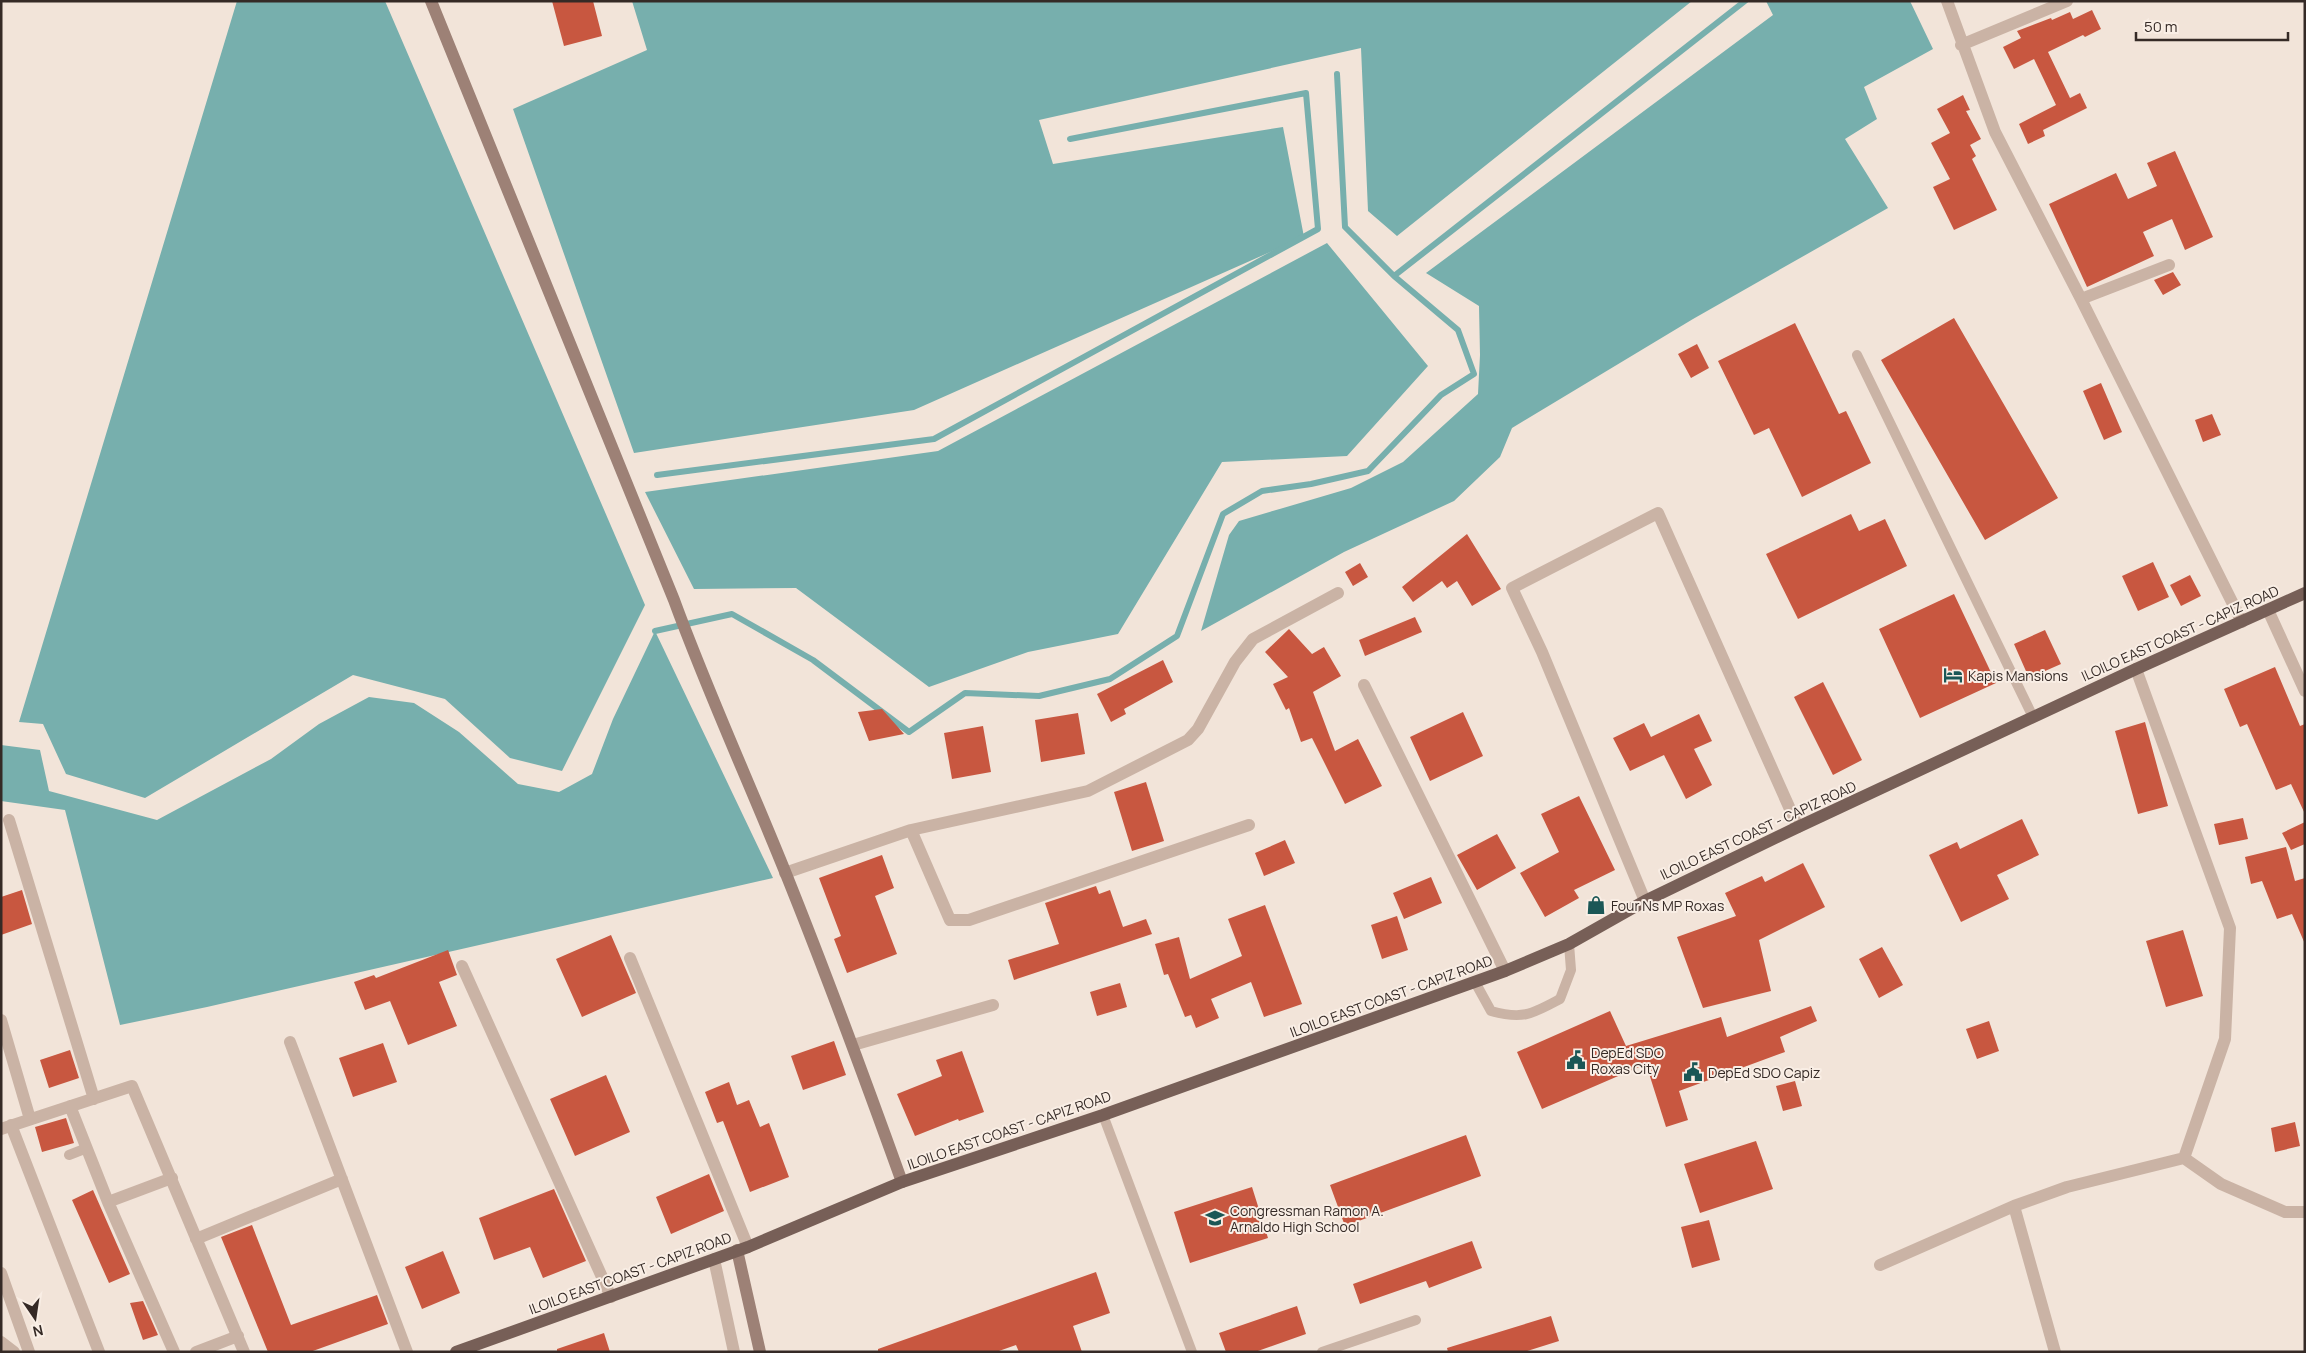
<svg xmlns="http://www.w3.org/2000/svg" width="2306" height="1353" viewBox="0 0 2306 1353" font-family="Manrope,sans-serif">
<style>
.water{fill:#77afad}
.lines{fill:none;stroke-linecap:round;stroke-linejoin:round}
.stream{stroke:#77afad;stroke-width:6}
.building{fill:#c85740}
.lane{stroke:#cab3a5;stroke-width:10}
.street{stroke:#cab3a5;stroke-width:12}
.secondary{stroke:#9d8176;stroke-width:12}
.primary{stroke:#775f57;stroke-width:12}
.labels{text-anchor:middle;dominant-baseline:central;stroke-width:4;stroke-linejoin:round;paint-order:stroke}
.street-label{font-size:14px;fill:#352a26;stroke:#f9eee5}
.poi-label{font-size:14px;fill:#352a26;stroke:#f9eee5;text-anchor:start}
</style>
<rect width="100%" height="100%" fill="#f2e4d9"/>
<path class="water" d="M237,1H385L645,605L562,771L510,758L445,699L353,675L145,798L66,774L43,724L19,722Z
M632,1H1692L1397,236L1368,211L1361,48L1039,120L1053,164L1283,127L1304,237L914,410L634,453L513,109L647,50Z
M1766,1H1910L1933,49L1864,87L1877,119L1845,139L1888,208L1693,319L1512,428L1500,457L1454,501L1344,552L1201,631L1229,535L1239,521L1351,488L1403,462L1478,394L1480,355L1479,306L1426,273L1773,15Z
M1327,243L1428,366L1347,456L1222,462L1118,634L1028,652L929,687L796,588L694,589L645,492L938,451Z
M655,631L773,878L207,1007L120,1025L65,810L1,801V745L40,750L49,791L157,820L271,759L319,724L369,697L414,703L459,732L518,784L559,792L592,774L613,719Z"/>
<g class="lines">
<path class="stream" d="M1337,74L1345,227L1394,276
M657,475L934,439L1318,229L1306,93L1070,139
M655,631L732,614L813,660L909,732L965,693L1039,696L1110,679L1177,636L1223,514L1262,491L1311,484L1368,471L1441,395L1474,374L1458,330L1394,276L1745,1"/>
</g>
<path class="building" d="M552,1H593L602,36L564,46Z
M2092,10L2101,29L2085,37L2083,35L2048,52L2070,98L2080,93L2087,108L2043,130L2045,136L2028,144L2019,124L2056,105L2034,59L2014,69L2003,47L2021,38L2017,31L2051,18L2052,20L2070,12L2073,19Z
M1963,95L1970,110L1966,111L1981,139L1970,145L1976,156L1972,159L1997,210L1954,230L1933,187L1950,179L1931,143L1950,133L1937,109Z
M2175,151L2213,237L2185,250L2172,219L2143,232L2154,256L2087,287L2049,204L2116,173L2128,199L2157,186L2147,163Z
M2173,272L2181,285L2163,295L2154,280Z
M1954,318L2058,498L1985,540L1881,360Z
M1795,323L1839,414L1846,411L1871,463L1802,497L1769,428L1754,435L1718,361Z
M1697,344L1709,368L1691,378L1678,354Z
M2101,383L2122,432L2104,440L2083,391Z
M2212,414L2221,435L2203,442L2195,420Z
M1851,514L1859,531L1885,519L1907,566L1798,619L1766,554Z
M1467,534L1501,589L1472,606L1457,581L1447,588L1442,581L1413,602L1402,587Z
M2153,562L2169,597L2138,611L2122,576Z
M1360,563L1368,577L1353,586L1345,572Z
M2190,575L2201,596L2181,606L2170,585Z
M1954,594L1996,683L1920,718L1879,629Z
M1415,617L1422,632L1365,656L1359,640Z
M1289,629L1312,654L1324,647L1341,676L1313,692L1335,751L1358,739L1382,786L1345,804L1312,738L1301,742L1289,708L1286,710L1273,684L1288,677L1265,652Z
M2045,630L2061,664L2029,678L2014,644Z
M1163,660L1173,682L1124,709L1126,714L1111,722L1097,694Z
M2275,667L2300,726L2305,724V814L2291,784L2276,790L2247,724L2240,727L2224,689Z
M1823,682L1862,760L1833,775L1794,697Z
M882,709L904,734L869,741L858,712Z
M1463,712L1483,756L1430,781L1410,737Z
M1078,713L1085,754L1041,762L1035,720Z
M1699,714L1712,741L1694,749L1712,785L1686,799L1664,755L1630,771L1613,738L1644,723L1651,737Z
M2145,722L2168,806L2138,814L2115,731Z
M983,726L991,772L952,779L944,733Z
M1146,782L1164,841L1132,851L1114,792Z
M1579,796L1615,870L1574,890L1579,898L1545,917L1520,873L1559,852L1541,814Z
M2243,818L2248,839L2219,845L2214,824Z
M2022,819L2039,855L1997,875L2009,899L1961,922L1929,855L1957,842L1960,849Z
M2305,822V844L2291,850L2282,833Z
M1497,834L1516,868L1477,890L1457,855Z
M1285,840L1295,863L1264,876L1255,853Z
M2286,847L2295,881L2305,878V944L2292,914L2277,919L2262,881L2251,884L2245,857Z
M882,855L894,888L875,896L897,954L847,973L834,939L841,936L819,878Z
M1803,863L1825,907L1759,940L1771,991L1703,1008L1677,937L1736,916L1725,893L1762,876L1765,882Z
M1431,877L1442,903L1404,919L1393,893Z
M1096,886L1099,894L1110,890L1123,927L1146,919L1152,934L1014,980L1008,960L1059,944L1045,903Z
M22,890L32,924L1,935V897Z
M1265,905L1302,1004L1264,1017L1251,982L1211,999L1219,1018L1196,1028L1191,1015L1185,1017L1168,974L1164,975L1155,944L1179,937L1190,979L1242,956L1228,919Z
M1397,916L1408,950L1382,959L1371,925Z
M2183,930L2203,996L2166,1007L2146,941Z
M611,935L636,993L582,1017L556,959Z
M1882,947L1903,985L1879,998L1859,959Z
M448,950L457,975L439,982L457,1026L408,1045L390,1001L365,1010L354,982L374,975L376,978Z
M1120,983L1127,1007L1097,1016L1090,992Z
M1811,1006L1817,1021L1780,1037L1785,1052L1679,1091L1688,1120L1666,1127L1646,1064L1542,1109L1517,1052L1610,1011L1626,1046L1721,1017L1727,1037Z
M1989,1021L1999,1051L1977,1059L1966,1029Z
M834,1041L846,1075L803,1090L791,1056Z
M383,1043L397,1082L353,1097L339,1058Z
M70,1050L79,1078L49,1088L40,1060Z
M962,1051L984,1112L959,1121L958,1119L915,1136L897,1094L942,1076L936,1060Z
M606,1075L630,1132L575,1156L550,1099Z
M1795,1081L1802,1106L1783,1111L1776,1086Z
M729,1082L737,1105L749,1100L760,1127L769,1123L789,1177L750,1192L723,1121L717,1123L705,1092Z
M66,1118L74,1143L42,1152L35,1127Z
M2295,1122L2300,1146L2275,1152L2271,1128Z
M1466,1135L1481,1176L1345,1226L1330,1185Z
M1756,1141L1773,1189L1700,1213L1684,1164Z
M709,1174L724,1211L671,1234L656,1197Z
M1252,1187L1268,1238L1190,1263L1174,1212Z
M554,1189L586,1261L543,1278L530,1247L494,1260L479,1218Z
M93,1190L130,1274L109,1283L72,1200Z
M1709,1220L1720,1260L1692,1268L1681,1227Z
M252,1225L291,1325L377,1295L388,1324L310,1352H268L221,1237Z
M1472,1241L1482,1268L1429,1288L1426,1281L1360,1304L1353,1284Z
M443,1251L460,1293L422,1309L405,1267Z
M1096,1272L1110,1313L1073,1326L1082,1352H1019L1016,1345L996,1352H878V1349Z
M143,1301L158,1335L143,1340L130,1303Z
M1297,1306L1306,1334L1255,1352H1226L1219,1333Z
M1551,1316L1559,1341L1524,1352H1448L1447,1348Z
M604,1333L610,1352H557V1349Z"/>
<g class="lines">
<path class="lane" d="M1857,355L2033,717
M1475,982L1491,1011C1523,1020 1532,1014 1560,999L1571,970L1569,944
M1103,1115L1192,1352
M69,1155L87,1148
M1322,1352L1416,1320"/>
<path class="street" d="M1947,1L1995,132L2081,299L2242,622
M1961,45L2067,1
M2081,299L2169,265
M2268,610L2305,691
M1364,685L1505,971
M9,820L94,1099
M911,830L950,920H969L1249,825
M785,873L911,830L1088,791L1188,740L1198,729L1235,662L1253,639L1338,593
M1645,901L1542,652L1512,588L1658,513L1798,827
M630,958L748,1247
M462,966L611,1297
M1,1020L30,1119
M290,1042L407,1352
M853,1045L993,1005
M70,1106L108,1202L174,1352
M11,1125L99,1352
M1,1129L132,1086L244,1352
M2184,1158L2221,1184L2285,1212H2305
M108,1202L172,1178
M2014,1206L2055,1352
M196,1239L342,1179
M714,1259L734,1352
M1880,1265L2014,1206L2067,1187L2184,1158L2225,1039L2230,928L2136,669
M1,1273L29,1352
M1,1342L14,1352
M196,1352L238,1336"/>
<path class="secondary" d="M431,1L674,600C708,693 749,782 786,874C827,976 865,1079 902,1182
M737,1250L760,1352"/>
<path class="primary" d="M456,1352L748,1247L902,1182L1103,1115L1505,971L1569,944L1645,901L1798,827L2136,669L2305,593"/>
</g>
<defs>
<g id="hotel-bare" transform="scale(1.5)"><path d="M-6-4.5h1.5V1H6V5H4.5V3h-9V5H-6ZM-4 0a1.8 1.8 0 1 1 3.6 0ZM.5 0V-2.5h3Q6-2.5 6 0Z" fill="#1b5756" stroke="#f9eee5" stroke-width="2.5" paint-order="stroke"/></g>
<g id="shop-bare" transform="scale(1.5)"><path d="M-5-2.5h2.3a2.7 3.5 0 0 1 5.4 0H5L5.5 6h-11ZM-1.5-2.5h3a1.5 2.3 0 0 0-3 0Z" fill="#1b5756" stroke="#f9eee5" stroke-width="2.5" paint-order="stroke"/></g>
<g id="civic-bare" transform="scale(1.5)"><path d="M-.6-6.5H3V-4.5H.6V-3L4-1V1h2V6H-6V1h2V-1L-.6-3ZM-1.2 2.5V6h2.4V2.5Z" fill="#1b5756" stroke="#f9eee5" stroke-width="2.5" paint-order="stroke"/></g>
<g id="school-bare" transform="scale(1.5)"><path d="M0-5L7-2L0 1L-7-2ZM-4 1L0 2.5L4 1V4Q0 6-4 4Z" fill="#1b5756" stroke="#f9eee5" stroke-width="2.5" paint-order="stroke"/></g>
</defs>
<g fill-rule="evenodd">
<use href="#hotel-bare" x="1953" y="675"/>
<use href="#shop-bare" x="1596" y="905"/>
<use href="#civic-bare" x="1576" y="1060"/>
<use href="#civic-bare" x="1693" y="1072"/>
<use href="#school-bare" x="1215" y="1218"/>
</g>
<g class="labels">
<g class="street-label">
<text transform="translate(2180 633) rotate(-24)">ILOILO EAST COAST - CAPIZ ROAD</text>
<text transform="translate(1758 830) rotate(-25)">ILOILO EAST COAST - CAPIZ ROAD</text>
<text transform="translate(1391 996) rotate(-20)">ILOILO EAST COAST - CAPIZ ROAD</text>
<text transform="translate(1009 1130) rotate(-19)">ILOILO EAST COAST - CAPIZ ROAD</text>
<text transform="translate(630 1273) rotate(-20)">ILOILO EAST COAST - CAPIZ ROAD</text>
</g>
<g class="poi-label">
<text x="1968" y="675">Kapis Mansions</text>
<text x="1611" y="905">Four Ns MP Roxas</text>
<text x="1591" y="1052">DepEd SDO<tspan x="1591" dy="16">Roxas City</tspan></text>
<text x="1708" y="1072">DepEd SDO Capiz</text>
<text x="1230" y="1210">Congressman Ramon A.<tspan x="1230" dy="16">Arnaldo High School</tspan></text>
</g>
</g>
<rect width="2306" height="1353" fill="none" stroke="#352a26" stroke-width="5"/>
<g transform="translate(35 1318) rotate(167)" stroke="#f9eee5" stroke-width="4" paint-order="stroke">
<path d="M0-4L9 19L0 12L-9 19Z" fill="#352a26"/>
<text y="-8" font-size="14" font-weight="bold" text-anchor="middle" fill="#352a26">N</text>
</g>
<path d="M2136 32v8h152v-8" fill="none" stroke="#352a26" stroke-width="2.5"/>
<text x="2144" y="32" font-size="15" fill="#352a26" stroke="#f9eee5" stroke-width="4" paint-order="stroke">50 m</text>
</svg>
